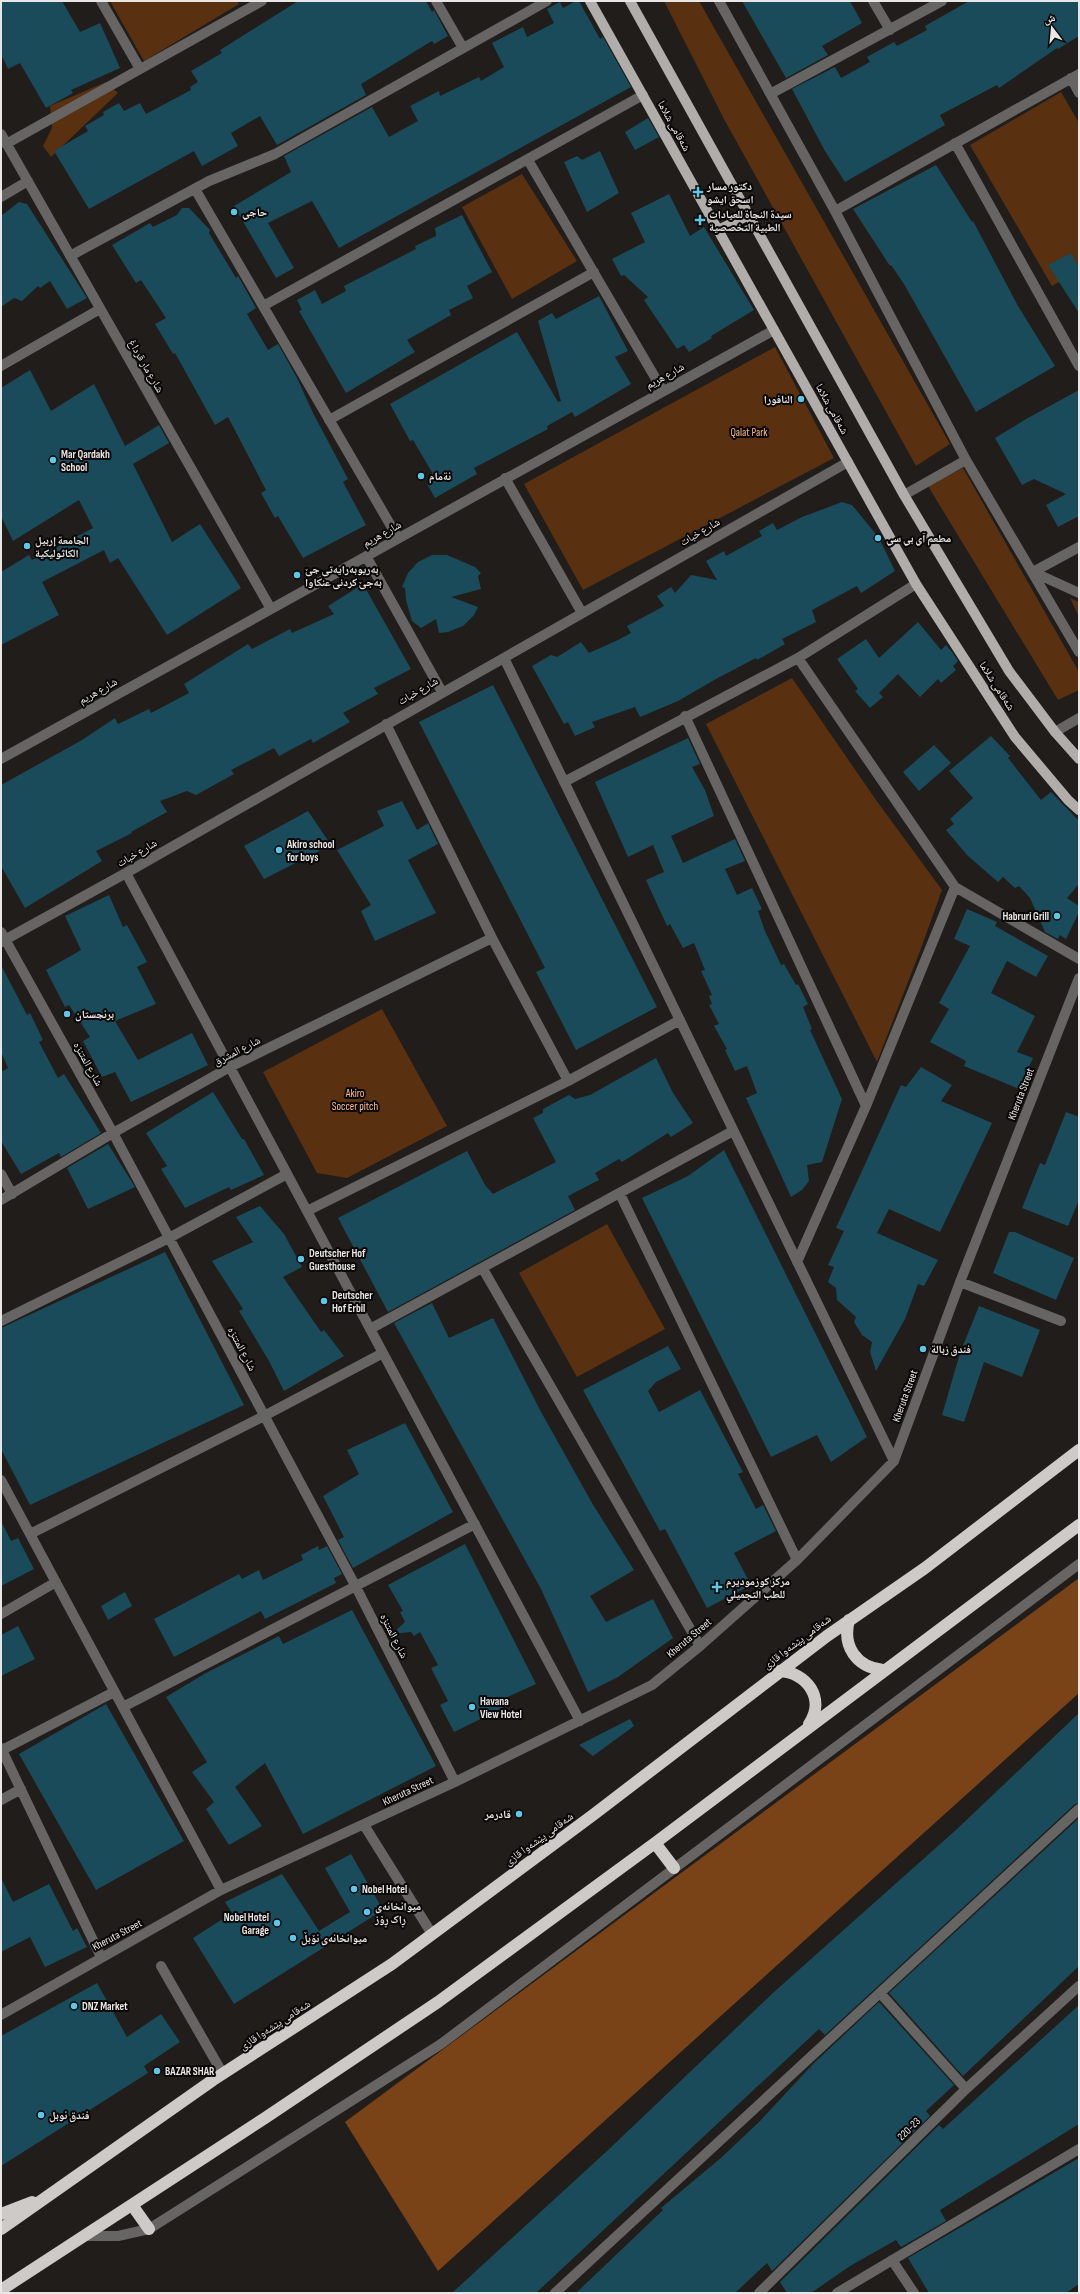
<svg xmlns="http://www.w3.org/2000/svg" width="1080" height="2294" viewBox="0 0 1080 2294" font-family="'Sofia Sans Condensed','Noto Naskh Arabic',sans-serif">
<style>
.green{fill:#593010}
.forest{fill:#7a4217}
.building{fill:#1a4b5a}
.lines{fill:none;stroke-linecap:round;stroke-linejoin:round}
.minor{stroke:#666563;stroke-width:10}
.major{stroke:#b1adaa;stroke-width:10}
.highway{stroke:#cecac7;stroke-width:12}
.poi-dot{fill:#5dc7e8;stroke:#090707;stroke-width:1.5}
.labels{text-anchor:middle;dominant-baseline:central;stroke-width:4;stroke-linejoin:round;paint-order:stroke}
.street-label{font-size:11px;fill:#e9e7e5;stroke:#090707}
.poi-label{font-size:11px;font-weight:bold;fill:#e9e7e5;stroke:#090707;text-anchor:start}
.park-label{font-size:11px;fill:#feb98b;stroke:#090707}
</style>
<rect width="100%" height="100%" fill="#201d1b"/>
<path class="green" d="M110,1H237L239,4L144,61Z
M664,1H699L950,444L916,466L724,119Z
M106,82L118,93L51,157L43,146L52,128L50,106Z
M1061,92L1079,123V271L1052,286L970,145Z
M522,174L577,261L512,299L462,207Z
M775,347L834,458L583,590L524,484Z
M963,468L1079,672V690L1058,700L928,486Z
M1070,598L1079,602V617Z
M792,678L876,800L942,890L920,951L877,1062L706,724Z
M382,1009L447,1126L347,1178L317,1173L263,1072Z
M607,1224L665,1329L577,1377L519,1273Z"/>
<path class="forest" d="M1079,1578V1693L438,2271L345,2122Z"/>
<path class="building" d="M1,1H62L80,32L100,23L120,68L71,90L73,93L46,108L20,63L8,69L1,54Z
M298,1H426L432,12L434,10L448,36L434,44L432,41L361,84L366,95L277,145L260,116L231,133L238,146L202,166L194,151L89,209L54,151L88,131L85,126L104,115L103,112L119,103L124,111L140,103L146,114L191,90L190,87L198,82L191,71L222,53L220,50Z
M576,1H579L600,39L603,37L631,87L339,248L312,201L268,223L294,268L276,278L234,206L291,172L284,156L372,107L389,137L418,121L410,106L439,91L440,96L479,77L481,81L504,67L492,43L523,27L527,37L554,23L547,9L560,2L563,8Z
M742,1H850L862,23L822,46L828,55L786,78Z
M969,1H1079V36L1058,49L1057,48L999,88L997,85L940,115L945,125L845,182L825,151L792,89L835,67L841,78L870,62L867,57L894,42L897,46L927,30L925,26Z
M648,118L659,137L635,150L625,132Z
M600,151L619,193L587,212L564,162L577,156L582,160Z
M936,165L972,222L973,221L1018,306L1055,366L976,412L904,284L891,265L890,266L853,209Z
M669,194L690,236L704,227L754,310L711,336L712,338L689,352L684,345L677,349L644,300L648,297L624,275L621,276L612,259L645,242L631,213Z
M19,202L27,204L87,298L67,309L50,281L40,288L38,286L22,301L14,298L1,307V216Z
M182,208H189L210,230L209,233L236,278L238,276L256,308L247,314L268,350L278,344L297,378L313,413L348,479L343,482L366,525L303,558L278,516L275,518L261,493L266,490L228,417L215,425L175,353L173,354L155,324L166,318L141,280L136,283L112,245L150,223L153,227L177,215Z
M462,215L492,272L467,286L473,298L449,310L451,315L407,340L415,352L346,393L299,311L302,310L297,300L315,290L322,304L346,291L344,286L416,249L415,246L436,236L435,228Z
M1071,253L1079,268V313L1048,265Z
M599,296L628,351L615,357L631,384L575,417L572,412L547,426L548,429L474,468L477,474L435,498L427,484L432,480L430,476L433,474L413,440L410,441L390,404L517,332L558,402L561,401L538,321L552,313L556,319Z
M30,370L51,411L94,384L125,446L159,425L169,443L133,464L172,542L200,524L241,588L167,635L118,558L110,563L104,550L42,582L59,615L1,645V572L29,555L32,560L93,528L79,500L13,541L1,516V388Z
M1079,390V516L1058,527L1046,505L1066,494L1034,479L1022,485L995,438L1026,419Z
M842,502L852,505L879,538L895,571L861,593L857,586L812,610L816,622L782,639L785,644L757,660L756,658L716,679L678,701L640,717L635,707L592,722L595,727L575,736L568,722L564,724L532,666L551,655L557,657L581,642L589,653L618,640L631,633L627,626L664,606L657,596L671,587L675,593L691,575L717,580L706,561L724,551L726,556L762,536L759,531L773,523L777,530L802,517Z
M432,555H447L475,567L481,573L478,576L481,589L451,597L478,607L474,615L463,626L448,632L439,633L436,619L421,628L412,621L406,600L405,588L402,587L408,573L418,562Z
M363,584L411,669L374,688L378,694L343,713L350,722L313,743L311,739L279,756L274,748L231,770L234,774L196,795L187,791L160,801L167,812L131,832L132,833L96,851L102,861L25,908L1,866V785L82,740L115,718L118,724L149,709L151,713L189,693L184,684L248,644L252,649L290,629L292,633L334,614L328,606Z
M918,622L941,650L946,645L952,652L958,661L953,666L956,670L941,683L938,679L920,697L898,674L879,693L883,697L870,708L855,691L858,689L837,659L866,639L879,658Z
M493,685L657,1007L576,1050L536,972L545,968L419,722Z
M991,736L1010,756L1008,758L1041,800L1051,792L1079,821V884L1067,898L1079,906V912L1066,939L1060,935L1058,939L1045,932L1030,898L1019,886L1015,888L1003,877L998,882L967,855L946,830L954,824L950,819L973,798L949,771Z
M688,738L700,764L692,767L705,790L714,816L671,836L683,863L735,839L745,861L725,869L737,895L752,888L762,909L758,911L765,931L781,965L784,964L796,985L798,984L808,1004L803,1007L812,1029L810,1030L842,1099L822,1162L807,1165L809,1181L802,1190L791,1197L746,1098L757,1093L747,1066L735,1071L725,1050L727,1049L714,1026L719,1024L709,1005L712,1004L709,996L712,995L701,971L705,970L694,943L683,948L670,924L667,926L646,880L664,872L653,845L628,857L595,782Z
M934,745L951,763L919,791L903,772Z
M402,801L417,830L428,823L438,844L408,860L436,913L375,941L361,911L371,905L337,850L384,826L377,811Z
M308,811L331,845L264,879L244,846Z
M109,895L123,927L127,925L147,962L137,967L156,1004L115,1021L138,1060L192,1033L208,1065L131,1102L115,1072L102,1077L83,1041L90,1037L69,1005L65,1007L46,970L81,950L65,916Z
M967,909L997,922L995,926L1048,956L1036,977L1007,961L991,993L1035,1016L1017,1052L1033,1058L1019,1089L964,1066L966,1061L930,1042L949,1009L939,1003L970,946L954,939Z
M1,965L27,1015L30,1013L43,1040L39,1042L58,1078L64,1074L101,1133L61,1157L59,1153L21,1174L1,1141V1072L8,1068L1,1052Z
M656,1058L673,1093L693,1123L671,1137L668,1133L622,1162L619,1159L595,1173L599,1180L568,1196L575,1210L388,1312L338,1218L467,1151L485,1185L493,1194L556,1162L533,1118L543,1113V1109L569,1095L575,1099L590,1095Z
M921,1067L952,1085L941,1101L992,1123L940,1232L889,1209L877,1233L938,1260L924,1286L918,1284L905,1319L876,1371L870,1352L872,1342L862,1335L854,1322L856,1317L837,1300L836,1288L828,1282L834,1267L828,1265L844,1231L836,1228L901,1085L906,1087Z
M213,1092L242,1139H244L264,1175L231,1190L229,1187L185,1208L161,1169L167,1166L146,1133Z
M1066,1112L1079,1117V1200L1068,1226L1022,1208L1040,1163L1045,1165Z
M108,1144L135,1187L88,1209L67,1168Z
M724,1150L867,1437L831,1462L817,1435L771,1457L642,1198L688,1176Z
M260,1206L284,1234L302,1267L283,1277L321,1332L324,1330L344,1356L284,1391L269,1361L239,1311L243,1309L212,1261L253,1242L236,1217Z
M1009,1232H1015L1074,1258L1056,1300L993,1273Z
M165,1252L244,1405L30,1505L1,1449V1328Z
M432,1303L449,1338L493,1318L540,1410L592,1503L634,1570L590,1596L606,1622L653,1599L673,1638L618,1677L588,1692L541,1589L394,1323Z
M979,1306L1040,1330L1022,1377L984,1362L964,1422L942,1415L960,1353Z
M668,1346L681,1369L656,1382L648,1391L659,1412L700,1390L743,1472L738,1474L756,1509L763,1505L776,1531L734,1553L751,1585L707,1608L665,1529L660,1531L583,1390Z
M405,1423L453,1512L353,1568L338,1540L344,1537L323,1496L359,1474L347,1450Z
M1,1521L11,1541L18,1538L34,1569L1,1586Z
M465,1544L536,1684L499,1701L503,1708L454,1732L440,1705L448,1701L431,1668L438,1665L420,1632L414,1636L411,1632L392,1634L405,1622L400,1612L403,1611L388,1585Z
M318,1546L319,1550L327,1546L342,1574L334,1578L336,1583L265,1619L261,1611L174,1657L154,1619L239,1574L242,1579L259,1570L263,1580L303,1560L301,1555Z
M125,1592L132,1606L108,1620L101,1606Z
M352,1610L436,1766L303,1834L265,1763L235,1787L262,1826L229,1845L206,1809L214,1802L192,1772L207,1762L166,1697L206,1673L279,1636L283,1644Z
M18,1626L35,1659L1,1676V1635Z
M106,1704L184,1841L96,1890L19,1754Z
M1079,1713V1803L1075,1804L825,2035L819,2029L536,2293H452L607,2151L774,1992L957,1829Z
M630,1719L634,1726L593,1756L579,1745Z
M1079,1818V1966L963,2076L889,1993Z
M351,1854L383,1910L234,2004L193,1938L232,1913L225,1902L282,1874L319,1931L350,1912L325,1868Z
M1,1878L13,1902L49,1884L73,1931L77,1928L87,1947L45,1967L30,1937L1,1952Z
M97,1983L127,2037L161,2014L180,2042L144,2066L148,2073L1,2166V2036Z
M879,2002L954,2085L926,2111L930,2116L772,2271L767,2263L735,2293H576L663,2210L661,2208L722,2157L760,2121L813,2064Z
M1079,2005V2124L940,2210L946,2221L901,2247L896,2240L850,2266L811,2293H787L780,2282L939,2125L943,2129Z
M1079,2158V2284L1066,2293H929L908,2258Z"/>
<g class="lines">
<path class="minor" d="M101,1L140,69
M436,1L463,48
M719,1L835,211L966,460L1079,652
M873,1L890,30
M1071,78L1079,93
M772,93L942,1
M1,134L271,609
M955,143L1079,366
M6,144L262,1
M528,160L663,391
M195,189L398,538
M1,197L28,181
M835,211L1079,74
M70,256L209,181L275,154L547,1
M263,306L643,95
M1,366L100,309
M329,420L594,272
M505,478L582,613
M904,495L966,460
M1079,547L1033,572L1079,593
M366,556L442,692
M504,658L894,1461
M798,658L955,887L1079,959
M685,716L866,1106
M386,724L492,938L568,1081
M1055,732L1079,718
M1,759L774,330
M564,782L798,658L916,584
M126,873L580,1721
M1,932L113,1133L356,1587L455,1782
M1,942L126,873L848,462
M1,1174L12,1194
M620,1194L797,1560
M1,1200L113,1133L230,1067L492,938
M307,1211L568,1081L680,1020
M797,1262L866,1106L955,887
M483,1269L700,1646
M960,1282L1061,1321
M1,1321L169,1238L287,1174
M370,1329L733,1131
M1,1480L221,1890
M30,1534L264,1416L383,1353
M1,1614L56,1582
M123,1707L475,1524
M1,1748L101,1957
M2,1750L114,1692
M1,1800L21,1789
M364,1825L432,1934
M161,1966L223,2074
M880,1993L966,2089
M1,2015L221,1890L455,1782L652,1685L700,1646L797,1560L894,1461L960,1282L1079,978
M86,2236H118L149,2229L441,2044L1079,1564
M892,2260L914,2293
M555,2293L1079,1809
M759,2293L966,2089L1079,1986
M837,2293L1079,2149"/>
<path class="major" d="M590,1L916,584L1015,737L1068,800L1079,810
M630,1L904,495L1009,671L1055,732L1079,759
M718,230L749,215"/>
<path class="highway" d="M849,1620C842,1646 856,1667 883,1670
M779,1671C807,1672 826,1699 809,1724
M655,1843L674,1868
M132,2205L149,2229
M1,2214L32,2202
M1,2229L213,2080L392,1964L593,1815L827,1636L925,1568L1079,1450
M1,2290L265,2118L438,2002L655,1843L1079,1525"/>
</g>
<g class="poi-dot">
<path d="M696 186h4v4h4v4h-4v4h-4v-4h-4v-4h4z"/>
<circle cx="234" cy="212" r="4"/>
<path d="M698 214h4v4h4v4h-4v4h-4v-4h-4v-4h4z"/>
<circle cx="801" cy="399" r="4"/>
<circle cx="53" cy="460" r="4"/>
<circle cx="421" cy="476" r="4"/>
<circle cx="878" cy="538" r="4"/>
<circle cx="27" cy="546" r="4"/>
<circle cx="297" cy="575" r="4"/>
<circle cx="279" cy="850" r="4"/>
<circle cx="1057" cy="916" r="4"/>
<circle cx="67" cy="1014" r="4"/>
<circle cx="301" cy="1259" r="4"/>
<circle cx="324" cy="1301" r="4"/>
<circle cx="923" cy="1349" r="4"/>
<path d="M715 1581h4v4h4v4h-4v4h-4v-4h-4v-4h4z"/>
<circle cx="472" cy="1707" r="4"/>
<circle cx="519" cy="1814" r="4"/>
<circle cx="354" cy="1889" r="4"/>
<circle cx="367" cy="1912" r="4"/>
<circle cx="277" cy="1923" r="4"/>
<circle cx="293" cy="1938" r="4"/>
<circle cx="74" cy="2006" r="4"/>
<circle cx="157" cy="2071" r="4"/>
<circle cx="41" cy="2115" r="4"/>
</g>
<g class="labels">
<g class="street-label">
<text transform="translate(674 126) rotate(61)">شەقامی شلاما</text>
<text transform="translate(146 366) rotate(60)">شارع مار قرداغ</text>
<text transform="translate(665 376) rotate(-29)">شارع هريم</text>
<text transform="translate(832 409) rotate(61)">شەقامی شلاما</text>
<text transform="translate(700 532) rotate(-30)">شارع خبات</text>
<text transform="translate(382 534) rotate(-29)">شارع هريم</text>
<text transform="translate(997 686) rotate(57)">شەقامی شلاما</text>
<text transform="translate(98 691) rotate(-29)">شارع هريم</text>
<text transform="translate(418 691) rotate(-30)">شارع خبات</text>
<text transform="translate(137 853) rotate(-30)">شارع خبات</text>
<text transform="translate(237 1051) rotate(-27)">شارع المشرق</text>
<text transform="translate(88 1064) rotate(61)">شارع المتنزه</text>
<text transform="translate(1021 1094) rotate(-69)">Kheruta Street</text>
<text transform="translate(242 1349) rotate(62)">شارع المتنزه</text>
<text transform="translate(905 1396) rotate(-70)">Kheruta Street</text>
<text transform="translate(394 1636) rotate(63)">شارع المتنزه</text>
<text transform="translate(689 1638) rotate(-40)">Kheruta Street</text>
<text transform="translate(797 1642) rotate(-37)">شەقامی پێشەوا قازی</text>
<text transform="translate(408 1791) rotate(-25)">Kheruta Street</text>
<text transform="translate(539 1839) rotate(-36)">شەقامی پێشەوا قازی</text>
<text transform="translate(117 1935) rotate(-28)">Kheruta Street</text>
<text transform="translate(275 2025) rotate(-33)">شەقامی پێشەوا قازی</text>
<text transform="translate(909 2129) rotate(-45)">220-23</text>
</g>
<g class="poi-label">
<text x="707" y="186">دكتور مسار<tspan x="707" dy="13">اسحق ايشو</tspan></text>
<text x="242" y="212">حاجي</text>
<text x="709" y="214">سيدة النجاة للعيادات<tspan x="709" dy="13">الطبية التخصصية</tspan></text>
<text x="793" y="399" text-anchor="end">النافورا</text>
<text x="61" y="454">Mar Qardakh<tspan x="61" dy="13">School</tspan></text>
<text x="429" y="476">نةمام</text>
<text x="886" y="538">مطعم آي بي سي</text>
<text x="35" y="540">الجامعة إربيل<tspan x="35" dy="13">الكاثوليكية</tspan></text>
<text x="305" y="569">بەریوبەرایەتی جێ<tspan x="305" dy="13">بەجێ کردنی عنکاوا</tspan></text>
<text x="287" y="844">Akiro school<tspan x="287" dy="13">for boys</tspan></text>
<text x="1049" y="916" text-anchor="end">Habruri Grill</text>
<text x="75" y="1014">برنجستان</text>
<text x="309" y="1253">Deutscher Hof<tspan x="309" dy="13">Guesthouse</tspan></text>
<text x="332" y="1295">Deutscher<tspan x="332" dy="13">Hof Erbil</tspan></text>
<text x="931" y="1349">فندق زبالة</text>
<text x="726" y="1581">مركز كوزموديرم<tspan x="726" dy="13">للطب التجميلي</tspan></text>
<text x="480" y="1701">Havana<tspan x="480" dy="13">View Hotel</tspan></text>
<text x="511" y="1814" text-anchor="end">قادرمر</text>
<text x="362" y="1889">Nobel Hotel</text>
<text x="375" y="1906">میوانخانەی<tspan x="375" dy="13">ڕاک ڕۆز</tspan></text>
<text x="269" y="1917" text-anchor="end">Nobel Hotel<tspan x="269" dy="13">Garage</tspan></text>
<text x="301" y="1938">میوانخانەی نۆبڵ</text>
<text x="82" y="2006">DNZ Market</text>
<text x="165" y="2071">BAZAR SHAR</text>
<text x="49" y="2115">فندق نوبل</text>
</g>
<g class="park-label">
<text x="749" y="432">Qalat Park</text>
<text x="355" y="1093">Akiro<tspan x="355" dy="13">Soccer pitch</tspan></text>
</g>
</g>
<rect width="1080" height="2294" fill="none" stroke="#e9e7e5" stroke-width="4"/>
<g transform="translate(1052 28) rotate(344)" stroke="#090707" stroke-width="3" paint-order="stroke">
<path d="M0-3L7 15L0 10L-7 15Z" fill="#e9e7e5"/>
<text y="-6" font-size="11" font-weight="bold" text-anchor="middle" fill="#e9e7e5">ش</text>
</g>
</svg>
